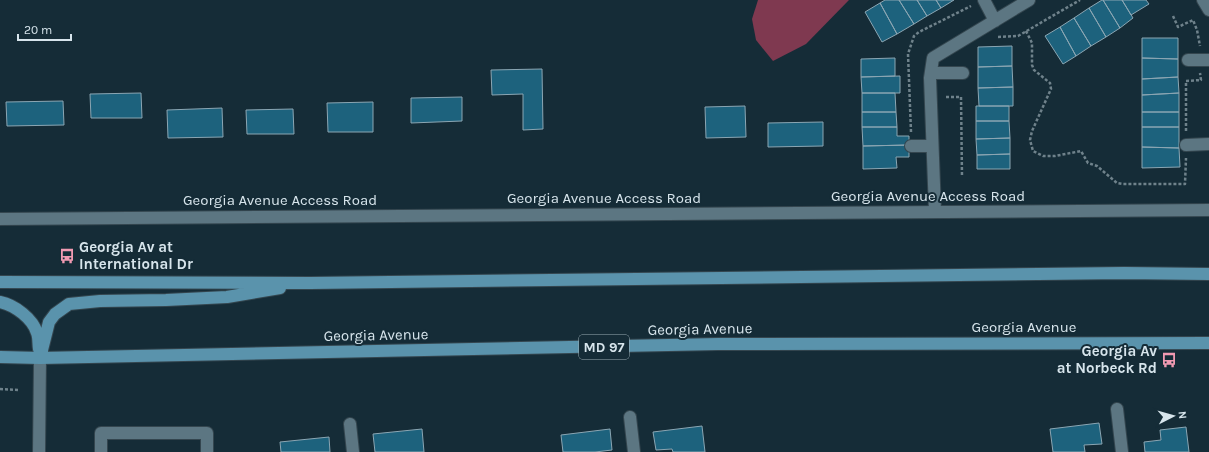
<svg xmlns="http://www.w3.org/2000/svg" width="1209" height="452" viewBox="0 0 1209 452" font-family="Karla,sans-serif">
<style>
.forest{fill:#7f3950}
.building{fill:#1d627d;stroke:#8ba6b3}
.lines{fill:none;stroke-linecap:round;stroke-linejoin:round}
.minor-casing{stroke:#34464f;stroke-width:14}
.major-casing{stroke:#34464f;stroke-width:14}
.path{stroke:#6f828b;stroke-width:2.5;stroke-dasharray:3 2;stroke-linecap:butt}
.minor{stroke:#5c7682;stroke-width:12}
.major{stroke:#5a93ac;stroke-width:12}
.labels{text-anchor:middle;dominant-baseline:central;stroke-width:4;stroke-linejoin:round;paint-order:stroke}
.shield{fill:#152c37;stroke:#9daeb6;stroke-width:1}
.shield-label{font-size:14px;font-weight:bold;fill:#d7e5ec}
.street-label{font-size:15px;fill:#d7e5ec;stroke:#152c37}
.poi-label{font-size:15px;font-weight:bold;fill:#d7e5ec;stroke:#152c37;text-anchor:start}
</style>
<rect width="100%" height="100%" fill="#152c37"/>
<path class="forest" d="M758,0H849L806,44L773,61L756,40L752,19Z"/>
<path class="building" d="M885,0H899L914,24L897,34L880,3Z
M899,0H917L927,16L914,24Z
M917,0H936L941,8L927,16Z
M936,0H954L941,8Z
M1102,0H1103L1120,28L1106,37L1089,8Z
M1103,0H1122L1133,18L1120,28Z
M1122,0H1146L1149,4L1131,15Z
M880,3L897,34L882,42L865,12Z
M1089,8L1106,37L1091,46L1074,18Z
M1074,18L1091,46L1076,56L1060,27Z
M1060,27L1076,56L1063,64L1045,36Z
M1142,38H1178V59L1142,58Z
M1012,46V66L978,67V47Z
M895,58V76L861,77V59Z
M1142,58L1178,59V77L1142,79Z
M1012,66L1013,87L978,88V67Z
M542,69L543,129L523,130V94L492,95L491,70Z
M900,76V93H862L861,77Z
M1178,77L1179,93L1142,95V79Z
M1013,87V106H979L978,88Z
M141,93L142,118H91L90,94Z
M862,93H895L896,112H862Z
M1179,93V112H1142V95Z
M462,97V121L411,123V98Z
M63,101L64,125L7,126L6,102Z
M373,102V132H328L327,103Z
M745,106L746,137L706,138L705,107Z
M976,106H1009V121H976Z
M222,108L223,137L168,138L167,110Z
M293,109L294,134H247L246,110Z
M862,112H896L897,127H862Z
M1142,112H1179V127H1142Z
M976,121H1009L1010,138L976,139Z
M823,122V146L768,147V123Z
M862,127H897V136H909V145L863,146Z
M1142,127H1179V148L1142,147Z
M1010,138V154L977,155L976,139Z
M909,145V157H896L897,168L863,169V146Z
M1142,147L1179,148L1180,167L1142,168Z
M1010,154V169H977V155Z
M1099,423L1102,444L1084,445L1085,452H1053L1050,429Z
M702,426L705,452H673L672,449L656,450L653,432Z
M1186,427L1189,452H1145L1144,442L1161,440L1160,430Z
M422,429L424,452H375L373,434Z
M610,429L612,450L595,452H563L561,435Z
M329,437L330,452H281L280,442Z"/>
<g class="lines">
<g class="minor-casing">
<path id="minor" d="M984,0L995,21
M1203,0L1209,10
M1188,60H1209
M931,73H963
M1186,145L1209,144
M911,146H932
M935,211L930,78L933,58L1029,0
M0,219L1209,210
M1117,409L1122,452
M630,417L634,452
M350,424L353,452
M39,452L40,358
M101,452V433H207V452"/>
</g>
<g class="major-casing">
<path id="major" d="M0,282L310,283L1124,273L1209,274
M0,302C15,305 33,319 37,333C39,338 38,344 39,349
M0,357L40,358L718,344L1209,343
M40,358L49,322L55,314L69,304L100,301L166,300L227,297L280,288"/>
</g>
<path class="path" d="M1173,16L1178,27L1193,20L1197,30L1200,46
M1026,31L1032,43V65L1034,70L1050,83L1051,89L1032,131L1030,140L1033,151L1043,156H1055L1081,151L1088,163L1097,166L1117,183L1123,184H1185L1186,158
M998,37L1018,36L1080,0
M946,97H961L962,177
M1186,131V81L1201,80L1200,73
M911,132L908,54L914,36L919,32L971,6
M0,389L20,390"/>
<use href="#minor" class="minor"/>
<use href="#major" class="major"/>
</g>
<defs>
<g id="bus-bare" transform="scale(1.2)"><path d="M-5-6H5V4H4V6H2V4H-2V6H-4V4H-5ZM-3.5-4V0h7V-4ZM-3.5 1.2v1.5H-2V1.2ZM2 1.2v1.5H3.5V1.2Z" fill="#f19ab2" stroke="#152c37" stroke-width="2.5" paint-order="stroke"/></g>
</defs>
<g fill-rule="evenodd">
<use href="#bus-bare" x="67" y="256"/>
<use href="#bus-bare" x="1169" y="360"/>
</g>
<g class="labels">
<rect class="shield" x="579" y="335" width="50" height="24" rx="3"/>
<g class="shield-label">
<text x="604" y="347">MD 97</text>
</g>
<g class="street-label">
<text x="928" y="196">Georgia Avenue Access Road</text>
<text x="604" y="198">Georgia Avenue Access Road</text>
<text x="280" y="200">Georgia Avenue Access Road</text>
<text x="1024" y="327">Georgia Avenue</text>
<text transform="translate(700 329) rotate(-1)">Georgia Avenue</text>
<text transform="translate(376 335) rotate(-1)">Georgia Avenue</text>
</g>
<g class="poi-label">
<text x="79" y="247">Georgia Av at<tspan x="79" dy="17">International Dr</tspan></text>
<text x="1157" y="351" text-anchor="end">Georgia Av<tspan x="1157" dy="17">at Norbeck Rd</tspan></text>
</g>
</g>
<g transform="translate(1173 416) rotate(84)" stroke="#152c37" stroke-width="3" paint-order="stroke">
<path d="M0-3L7 15L0 10L-7 15Z" fill="#d7e5ec"/>
<text y="-6" font-size="11" font-weight="bold" text-anchor="middle" fill="#d7e5ec">N</text>
</g>
<path d="M18 34v6h53v-6" fill="none" stroke="#d7e5ec" stroke-width="2"/>
<text x="24" y="34" font-size="12" fill="#d7e5ec" stroke="#152c37" stroke-width="3" paint-order="stroke">20 m</text>
</svg>
